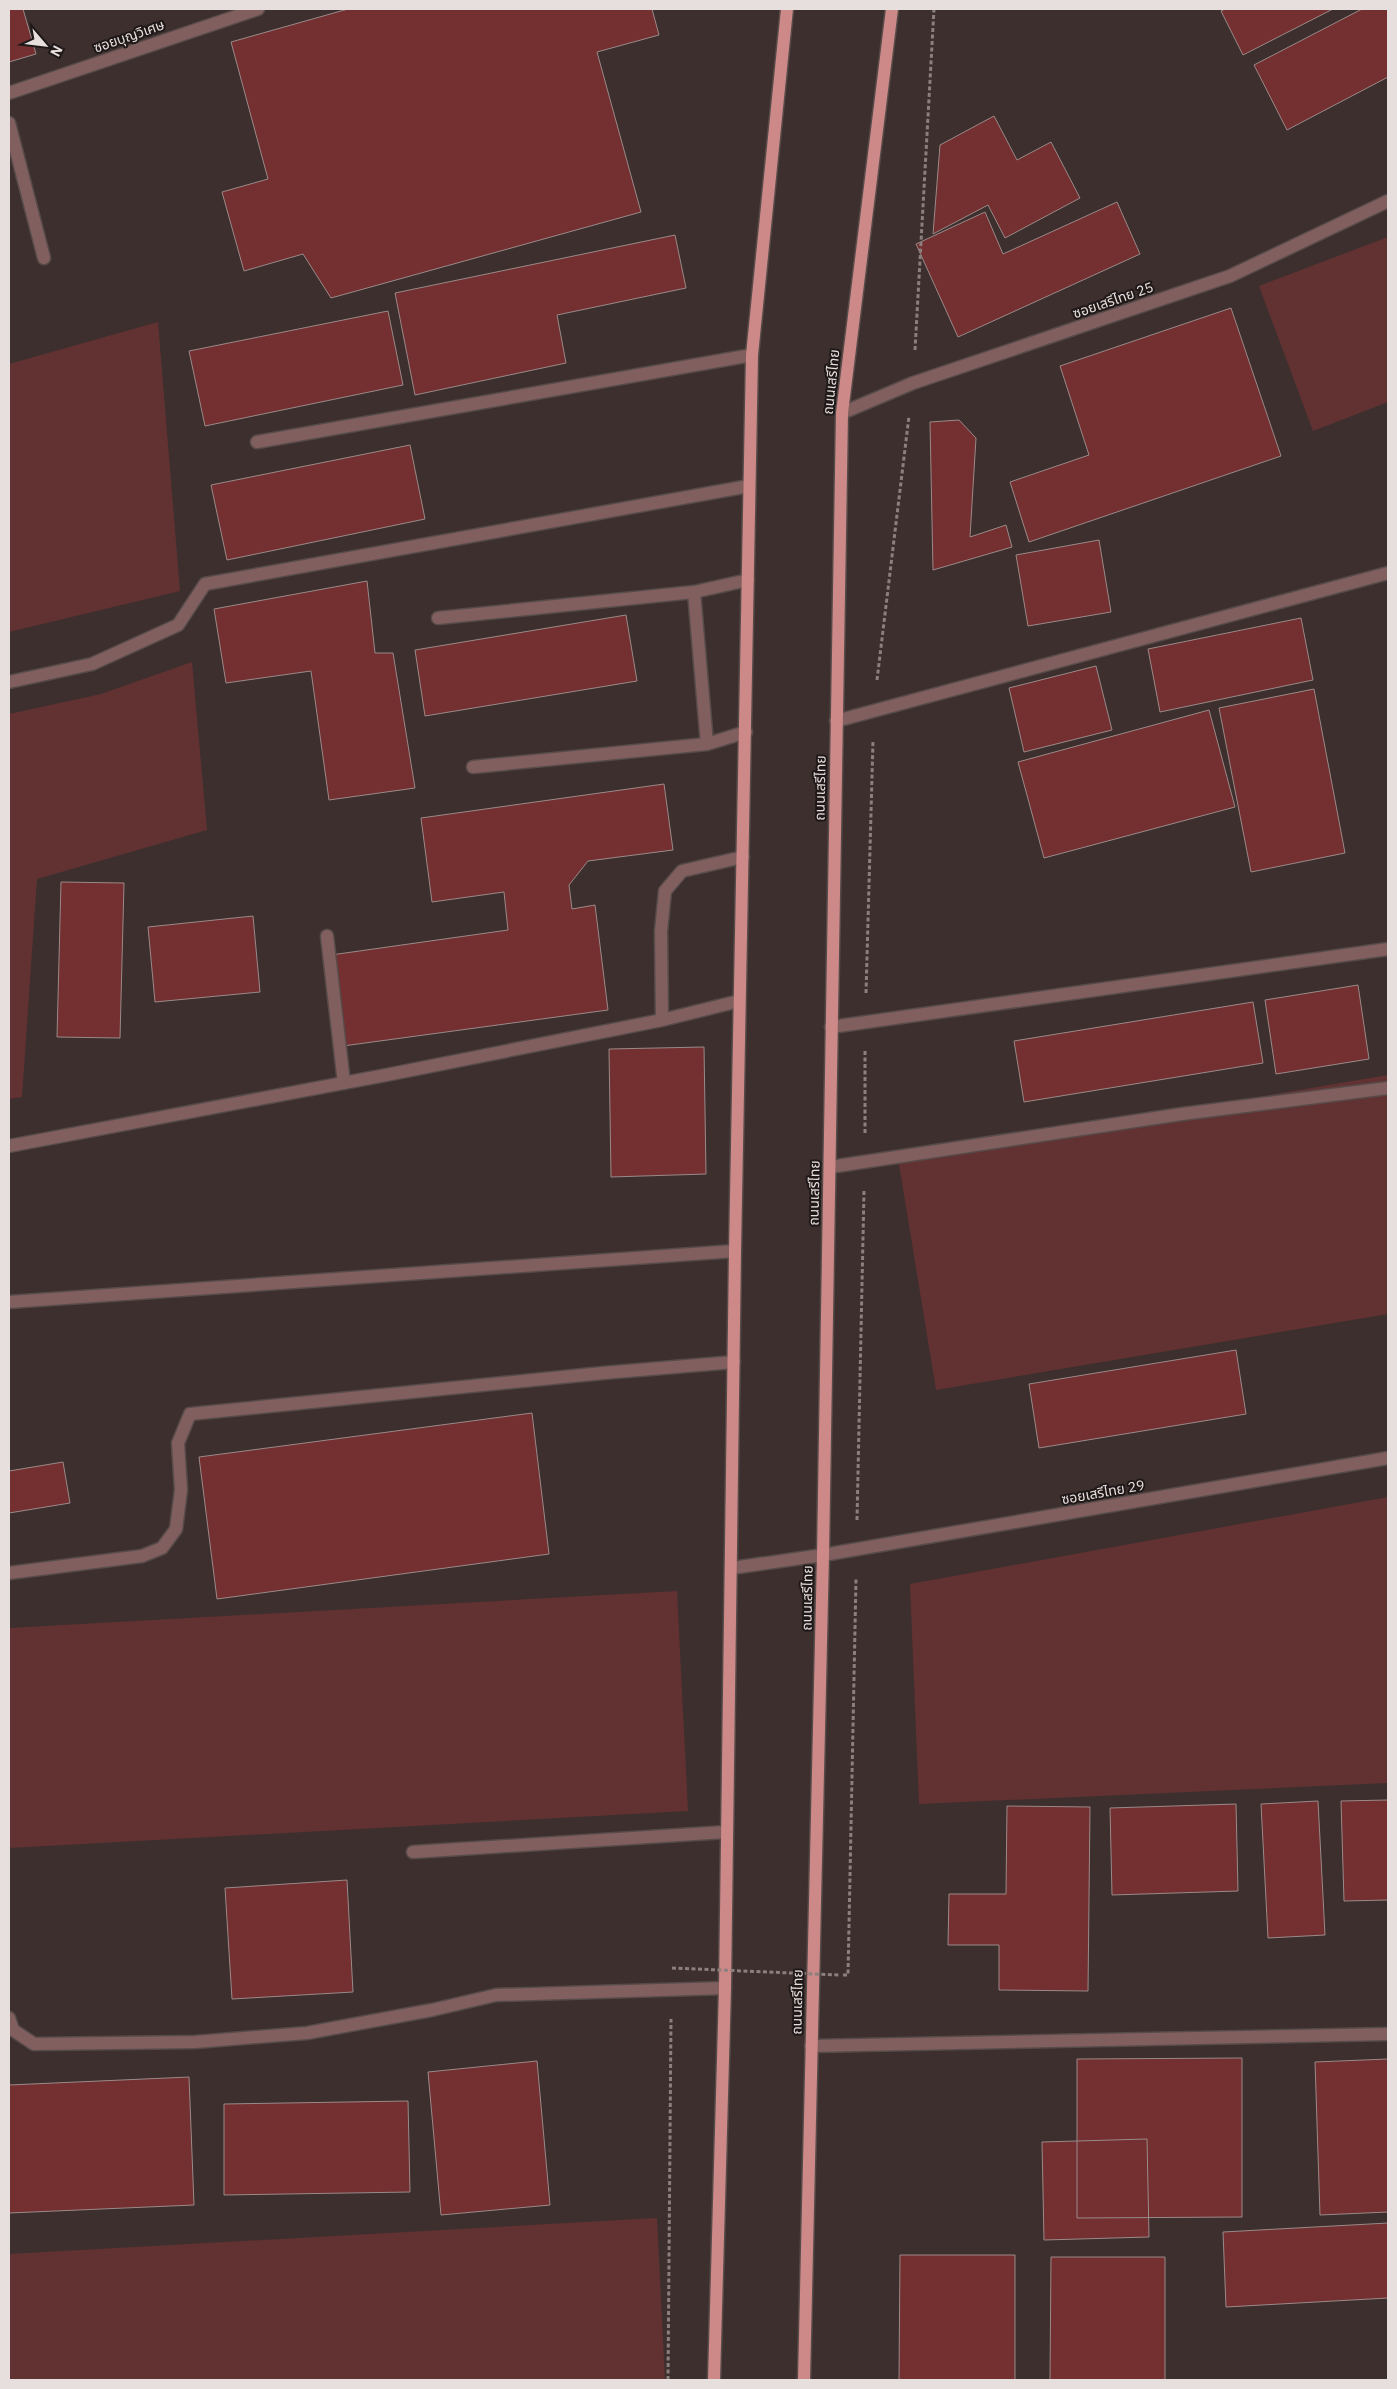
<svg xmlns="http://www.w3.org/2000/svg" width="1397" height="2389" viewBox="0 0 1397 2389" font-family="'IBM Plex Sans','Noto Sans Thai',sans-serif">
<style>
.green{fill:#623232}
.building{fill:#742f30;stroke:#9a8a89}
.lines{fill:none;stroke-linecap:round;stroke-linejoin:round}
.minor-casing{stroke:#574b4a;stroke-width:15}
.major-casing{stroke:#574b4a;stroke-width:15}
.path{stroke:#8b807f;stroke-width:3;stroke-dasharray:4 2.5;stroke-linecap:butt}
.minor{stroke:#805f5e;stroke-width:12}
.major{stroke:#cc8987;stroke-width:12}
.path-bridge{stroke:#8b807f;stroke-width:3;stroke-dasharray:4 2.5;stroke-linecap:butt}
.labels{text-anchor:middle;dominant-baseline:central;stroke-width:4;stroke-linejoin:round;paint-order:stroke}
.street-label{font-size:14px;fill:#e7dfde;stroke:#1e1818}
</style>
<rect width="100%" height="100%" fill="#3c2f2e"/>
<path class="green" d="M1388,237V402L1313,431L1259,286Z
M158,322L180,591L9,632V364Z
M192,662L207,830L37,879L22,1097L9,1099V714L101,694Z
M1388,1075V1314L936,1390L898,1158Z
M1388,1497V1783L919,1804L910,1584Z
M677,1591L688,1811L9,1848V1628Z
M657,2218L665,2380H9V2254Z"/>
<path class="building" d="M9,9H23L36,54L9,62Z
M348,9H652L659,35L597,52L641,212L331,298L303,254L244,271L222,192L268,179L231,42Z
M1225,9H1333L1243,55L1221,11Z
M1362,9H1388V77L1287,130L1254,65Z
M994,116L1017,160L1051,142L1080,198L1005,238L988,205L933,234L940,145Z
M1117,202L1140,254L958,337L916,244L985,212L1003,254Z
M675,235L686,288L557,315L566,363L415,395L395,293Z
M1231,308L1281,456L1029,542L1010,482L1089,455L1060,366Z
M388,311L403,385L205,426L189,351Z
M959,420L976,438L970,537L1006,525L1012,547L933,570L930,422Z
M410,445L425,519L227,560L211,485Z
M1099,540L1111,612L1028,626L1016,555Z
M367,581L375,653H393L415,788L329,800L311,671L226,683L214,609Z
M626,615L637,681L425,716L415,650Z
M1301,618L1313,680L1160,712L1148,649Z
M1096,666L1112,730L1024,752L1009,688Z
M1314,689L1345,853L1251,872L1219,708Z
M1209,710L1235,807L1044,858L1018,762Z
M664,784L673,850L588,861L569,885L572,909L595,905L608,1010L343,1046L331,955L508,930L504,892L432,902L421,818Z
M61,882L124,883L120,1038L57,1037Z
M253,916L260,992L155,1002L148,927Z
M1358,985L1369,1059L1276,1074L1265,1000Z
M1253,1002L1263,1063L1024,1102L1014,1041Z
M704,1047L706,1174L611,1177L609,1049Z
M1236,1350L1246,1414L1039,1448L1029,1384Z
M532,1413L549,1554L217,1599L199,1457Z
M63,1462L70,1503L9,1513V1471Z
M1388,1800V1900L1344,1901L1341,1801Z
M1318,1801L1325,1935L1268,1938L1261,1804Z
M1236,1804L1238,1891L1112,1895L1110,1808Z
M1007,1806L1090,1807L1088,1991L999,1990V1945H948L949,1894H1006Z
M347,1880L353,1992L232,1999L225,1888Z
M1242,2058V2217L1077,2218V2059Z
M1388,2059V2212L1320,2215L1315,2062Z
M537,2061L550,2205L441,2215L428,2072Z
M189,2077L194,2205L9,2213V2085Z
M408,2101L410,2192L224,2195V2104Z
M1147,2139L1149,2237L1044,2240L1042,2142Z
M1388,2223V2298L1226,2307L1223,2232Z
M900,2255H1015V2380H899Z
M1051,2257H1165V2380H1050Z"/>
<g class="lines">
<g class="minor-casing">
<path id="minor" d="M9,93L258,9
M9,123L44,258
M842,413L913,383L1230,276L1388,201
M257,442L752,355
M694,592L707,744
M438,618L694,592L748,580
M9,682L92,664L178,625L205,584L749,486
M836,721L1388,573
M473,767L707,744L746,732
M327,936L344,1083
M662,1020L661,931L665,891L682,871L743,857
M831,1027L1388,949
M9,1146L386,1075L662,1020L739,1001
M830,1167L1182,1114L1388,1088
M9,1302L735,1251
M732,1568L823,1555L1388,1458
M9,1573L142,1556L162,1548L176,1529L181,1490L178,1443L190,1414L603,1373L734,1362
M413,1852L726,1832
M9,2018L13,2030L34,2044L195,2042L307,2033L432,2010L496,1995L725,1988
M811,2046L1388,2034"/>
</g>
<g class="major-casing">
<path id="major" d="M714,2380L725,1988L735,1251L752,355L787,9
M804,2380L823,1555L842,413L892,9"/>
</g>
<path class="path" d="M915,350L934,9
M877,680L909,416
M866,993L873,741
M865,1133V1051
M857,1520L864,1191
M843,1975H848L856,1579
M668,2380L671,2019"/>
<use href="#minor" class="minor"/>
<use href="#major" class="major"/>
<path class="path-bridge" d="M672,1968L839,1975"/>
</g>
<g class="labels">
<g class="street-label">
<text transform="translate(129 36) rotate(-19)">ซอยบุญวิเศษ</text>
<text transform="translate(1113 300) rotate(-19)">ซอยเสรีไทย 25</text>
<text transform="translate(831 382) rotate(-84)">ถนนเสรีไทย</text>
<text transform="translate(820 788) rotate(-89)">ถนนเสรีไทย</text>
<text transform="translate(814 1193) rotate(-89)">ถนนเสรีไทย</text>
<text transform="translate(1103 1492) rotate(-10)">ซอยเสรีไทย 29</text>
<text transform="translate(807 1598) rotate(-89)">ถนนเสรีไทย</text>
<text transform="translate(797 2002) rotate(-89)">ถนนเสรีไทย</text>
</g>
</g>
<rect width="1397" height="2389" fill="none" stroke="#e7dfde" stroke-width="20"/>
<g transform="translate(45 45) rotate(118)" stroke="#1e1818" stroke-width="4" paint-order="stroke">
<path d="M0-4L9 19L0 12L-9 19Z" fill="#e7dfde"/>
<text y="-8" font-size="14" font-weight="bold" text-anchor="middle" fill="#e7dfde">N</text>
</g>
</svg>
